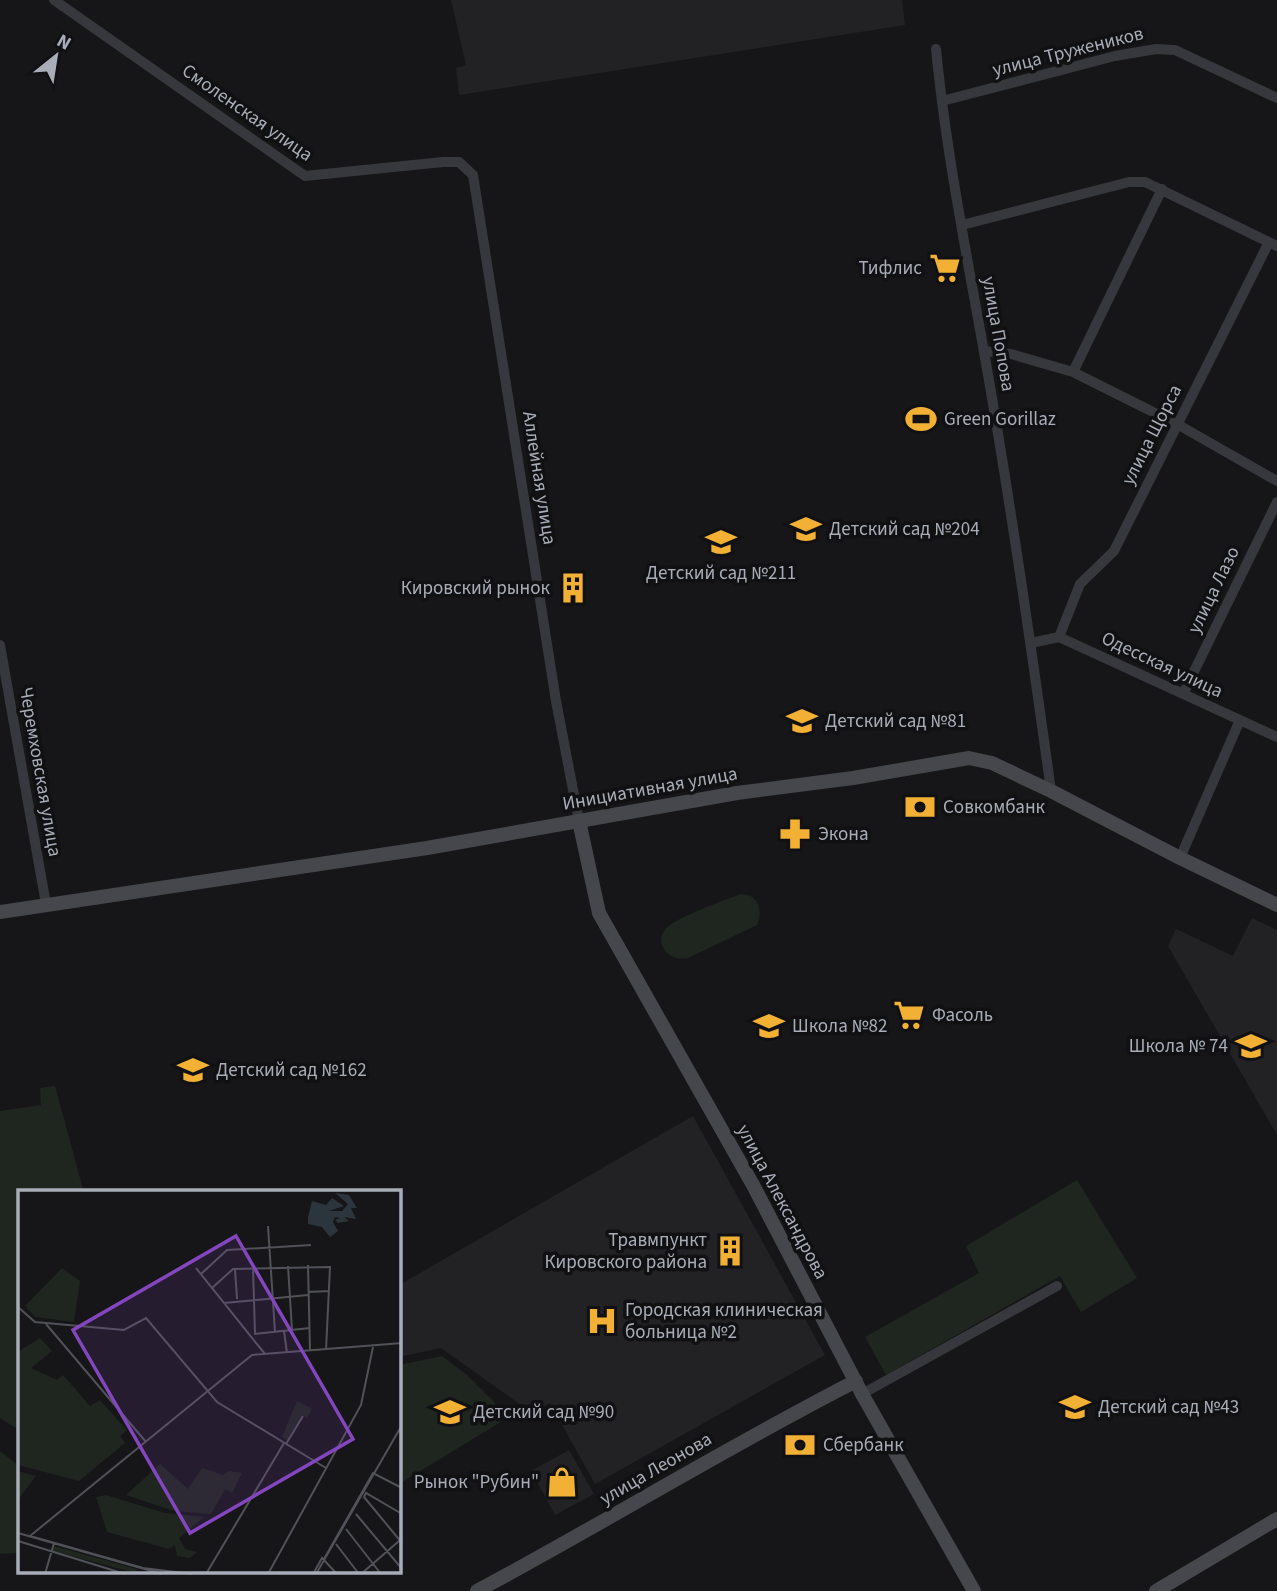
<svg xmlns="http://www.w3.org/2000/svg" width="1277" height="1591" viewBox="0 0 1277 1591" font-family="'Source Sans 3',sans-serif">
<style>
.built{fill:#222225}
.green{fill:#1e261f}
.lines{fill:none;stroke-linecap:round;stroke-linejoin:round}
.street{stroke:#37383d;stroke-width:10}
.secondary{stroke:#45474d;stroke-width:14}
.labels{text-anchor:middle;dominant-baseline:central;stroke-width:7;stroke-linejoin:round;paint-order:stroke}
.street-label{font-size:19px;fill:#a8adb8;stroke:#111113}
.poi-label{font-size:19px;fill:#a8adb8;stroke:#111113;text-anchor:start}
.inset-road{fill:none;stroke:#505258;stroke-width:2}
.view{fill:#8446be;fill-opacity:0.15;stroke:#8446be;stroke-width:3.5}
.inset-edge{fill:none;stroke:#a8adb8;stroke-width:3.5}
</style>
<rect width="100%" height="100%" fill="#161618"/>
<path class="built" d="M451,0H902L905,25L459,95L456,68L466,65Z
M1252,918L1277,930V1135L1168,946L1176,929L1233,956Z
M693,1116L825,1355L595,1484L550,1403L532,1413L441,1348L399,1357V1285Z
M569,1450L594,1494L555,1515L531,1471Z"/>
<path class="green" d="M741,894C759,894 763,911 757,925L688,958C678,960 669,957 664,949C658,940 662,931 670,925C682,916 726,899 741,894Z
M55,1086L83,1189L82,1192H19V1430L0,1418V1111L41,1105L40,1088Z
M1077,1180L1137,1278L1081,1312L1060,1276L886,1375L865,1337L979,1273L966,1246Z
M442,1356L467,1375L509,1417L399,1484V1365Z
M0,1451L19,1466V1553L0,1554Z"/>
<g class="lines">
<path class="street" d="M54,0L305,176L443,162H459L473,175L556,701L579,821
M936,49C946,151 966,251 984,352C1010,498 1031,644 1051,791
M942,101L1115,56L1156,49L1175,50L1277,98
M962,225L1129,182H1145L1277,246
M984,351L1011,354L1073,372L1177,424L1277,481
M1073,372L1162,189
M1059,637L1080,584L1114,551L1269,242
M1031,643L1059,637L1277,737
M0,645L46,904
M1183,694L1277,502
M1180,858L1240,720
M862,1394L1057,1286"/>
<path class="secondary" d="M579,821L599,913L753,1185L862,1394L974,1591
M0,912L427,848L737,793L853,778L969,758L992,763L1051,791L1180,858L1277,905
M477,1591C604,1523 727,1447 856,1381
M1156,1591L1277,1519"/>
</g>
<defs>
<g id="supermarket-bare" transform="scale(2.415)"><path d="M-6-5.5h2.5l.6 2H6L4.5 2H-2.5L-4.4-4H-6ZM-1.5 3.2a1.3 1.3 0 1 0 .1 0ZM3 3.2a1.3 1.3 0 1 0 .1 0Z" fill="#f2b134" stroke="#111113" stroke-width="2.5" paint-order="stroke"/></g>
<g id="stadium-bare" transform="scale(2.415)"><path d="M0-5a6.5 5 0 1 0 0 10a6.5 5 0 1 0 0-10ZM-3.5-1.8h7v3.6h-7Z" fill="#f2b134" stroke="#111113" stroke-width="2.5" paint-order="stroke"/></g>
<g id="school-bare" transform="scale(2.415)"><path d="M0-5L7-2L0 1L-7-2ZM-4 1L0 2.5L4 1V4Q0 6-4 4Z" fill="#f2b134" stroke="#111113" stroke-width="2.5" paint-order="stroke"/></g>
<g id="building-bare" transform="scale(2.415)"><path d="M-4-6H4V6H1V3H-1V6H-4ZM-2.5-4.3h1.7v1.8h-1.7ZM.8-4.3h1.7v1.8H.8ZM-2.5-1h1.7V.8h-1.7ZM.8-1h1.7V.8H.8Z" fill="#f2b134" stroke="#111113" stroke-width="2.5" paint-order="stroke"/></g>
<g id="bank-bare" transform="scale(2.415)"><path d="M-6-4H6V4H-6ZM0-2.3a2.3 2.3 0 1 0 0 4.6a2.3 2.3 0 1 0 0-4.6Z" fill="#f2b134" stroke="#111113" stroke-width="2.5" paint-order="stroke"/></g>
<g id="pharmacy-bare" transform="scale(2.415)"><path d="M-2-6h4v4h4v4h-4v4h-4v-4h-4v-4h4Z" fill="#f2b134" stroke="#111113" stroke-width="2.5" paint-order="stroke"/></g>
<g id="hospital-bare" transform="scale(2.415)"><path d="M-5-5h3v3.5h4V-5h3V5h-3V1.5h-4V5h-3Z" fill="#f2b134" stroke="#111113" stroke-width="2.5" paint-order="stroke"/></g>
<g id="shop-bare" transform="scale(2.415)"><path d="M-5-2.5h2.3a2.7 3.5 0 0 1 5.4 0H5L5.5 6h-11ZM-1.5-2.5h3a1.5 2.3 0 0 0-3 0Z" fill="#f2b134" stroke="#111113" stroke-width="2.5" paint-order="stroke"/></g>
</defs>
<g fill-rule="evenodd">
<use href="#supermarket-bare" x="945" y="268"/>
<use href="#stadium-bare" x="921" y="419"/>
<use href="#school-bare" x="806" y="529"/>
<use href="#school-bare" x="721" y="542"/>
<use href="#building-bare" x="573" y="588"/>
<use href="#school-bare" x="802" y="721"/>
<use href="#bank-bare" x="920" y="807"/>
<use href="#pharmacy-bare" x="795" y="834"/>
<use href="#supermarket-bare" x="909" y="1015"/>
<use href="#school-bare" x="769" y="1026"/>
<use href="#school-bare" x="1251" y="1046"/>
<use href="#school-bare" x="193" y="1070"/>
<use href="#building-bare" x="730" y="1251"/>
<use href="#hospital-bare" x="602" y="1321"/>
<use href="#school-bare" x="1075" y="1407"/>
<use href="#school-bare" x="450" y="1412"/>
<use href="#bank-bare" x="800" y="1445"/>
<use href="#shop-bare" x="562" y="1482"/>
</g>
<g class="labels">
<g class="street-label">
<text transform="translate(1068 52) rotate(-14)">улица Тружеников</text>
<text transform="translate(247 113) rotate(35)">Смоленская улица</text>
<text transform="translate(998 334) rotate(80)">улица Попова</text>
<text transform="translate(1152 435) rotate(-63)">улица Щорса</text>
<text transform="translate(539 478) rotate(81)">Аллейная улица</text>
<text transform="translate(1214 590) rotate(-64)">улица Лазо</text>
<text transform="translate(1162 665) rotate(25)">Одесская улица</text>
<text transform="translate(40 772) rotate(80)">Черемховская улица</text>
<text transform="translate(650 789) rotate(-10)">Инициативная улица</text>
<text transform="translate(782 1202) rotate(62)">улица Александрова</text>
<text transform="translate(656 1469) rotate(-30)">улица Леонова</text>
</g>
<g class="poi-label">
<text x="922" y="268" text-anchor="end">Тифлис</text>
<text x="944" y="419">Green Gorillaz</text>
<text x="829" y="529">Детский сад №204</text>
<text x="721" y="573" text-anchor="middle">Детский сад №211</text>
<text x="550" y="588" text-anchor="end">Кировский рынок</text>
<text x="825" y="721">Детский сад №81</text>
<text x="943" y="807">Совкомбанк</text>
<text x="818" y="834">Экона</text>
<text x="932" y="1015">Фасоль</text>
<text x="792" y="1026">Школа №82</text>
<text x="1228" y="1046" text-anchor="end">Школа № 74</text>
<text x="216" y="1070">Детский сад №162</text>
<text x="707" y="1240" text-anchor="end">Травмпункт<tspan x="707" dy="22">Кировского района</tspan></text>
<text x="625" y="1310">Городская клиническая<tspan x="625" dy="22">больница №2</tspan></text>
<text x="1098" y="1407">Детский сад №43</text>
<text x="473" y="1412">Детский сад №90</text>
<text x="823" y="1445">Сбербанк</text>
<text x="539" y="1482" text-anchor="end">Рынок "Рубин"</text>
</g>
</g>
<g transform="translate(18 1190)">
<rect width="383" height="383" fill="#161618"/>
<path d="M44,78L62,91L56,132L17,127L7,116ZM22,148L34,161L13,178L39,190L45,185L72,216L82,210L109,240L102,246L107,253L61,291L0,275V162ZM279,211L294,219L289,228L285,225L269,250L264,247ZM142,274L170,299L184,278L205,285L211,281L224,283L214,303L207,299L193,324L156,321L108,305ZM0,281L18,286L0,310ZM88,305L147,323L186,327L161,348L167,359L179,362L172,368L159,366L157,355L151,359L89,342L78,307ZM36,356L119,379L118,383L34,361Z" fill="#1e261f"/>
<path d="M317,3L331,5L339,18H333L338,29L326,27L331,31L320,33L317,30L322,28L317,27L315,32L320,41L312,47L304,37L290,34V27L294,11L308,15L314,8L326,16L311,21H324L330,14Z" fill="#2c353c"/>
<path class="inset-road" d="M250,36L257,142M290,75L292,161M270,76L274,140M178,78L247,164M235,78L237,143M217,79L219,109M183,84L209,60L293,55M194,98L215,79L312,77L308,160M290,102L311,101M206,113L290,105M0,117L17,132L106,140L128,128L199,212L308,278M28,134L128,252M266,141L269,163M236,144L292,138M268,254L285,226M338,324L384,379M384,324L348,303L346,307L384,353M328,339L363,384M0,343L144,384M12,346L234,165L384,153M12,346L125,378L174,384M0,351L107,384M318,354L341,384M306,369L355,283L384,298M27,384L36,353M188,384L266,253M250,384L343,215L355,157M295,384L304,368L319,384M298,384L384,235M343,384L381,351"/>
<path class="view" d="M218,46L335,249L172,343L55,140Z"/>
<rect width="383" height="383" class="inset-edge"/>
</g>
<g transform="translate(56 56) rotate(30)" stroke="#111113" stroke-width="5" paint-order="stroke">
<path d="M0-5L12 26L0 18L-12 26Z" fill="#a8adb8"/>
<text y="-10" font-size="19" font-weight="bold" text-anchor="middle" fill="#a8adb8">N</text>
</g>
</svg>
